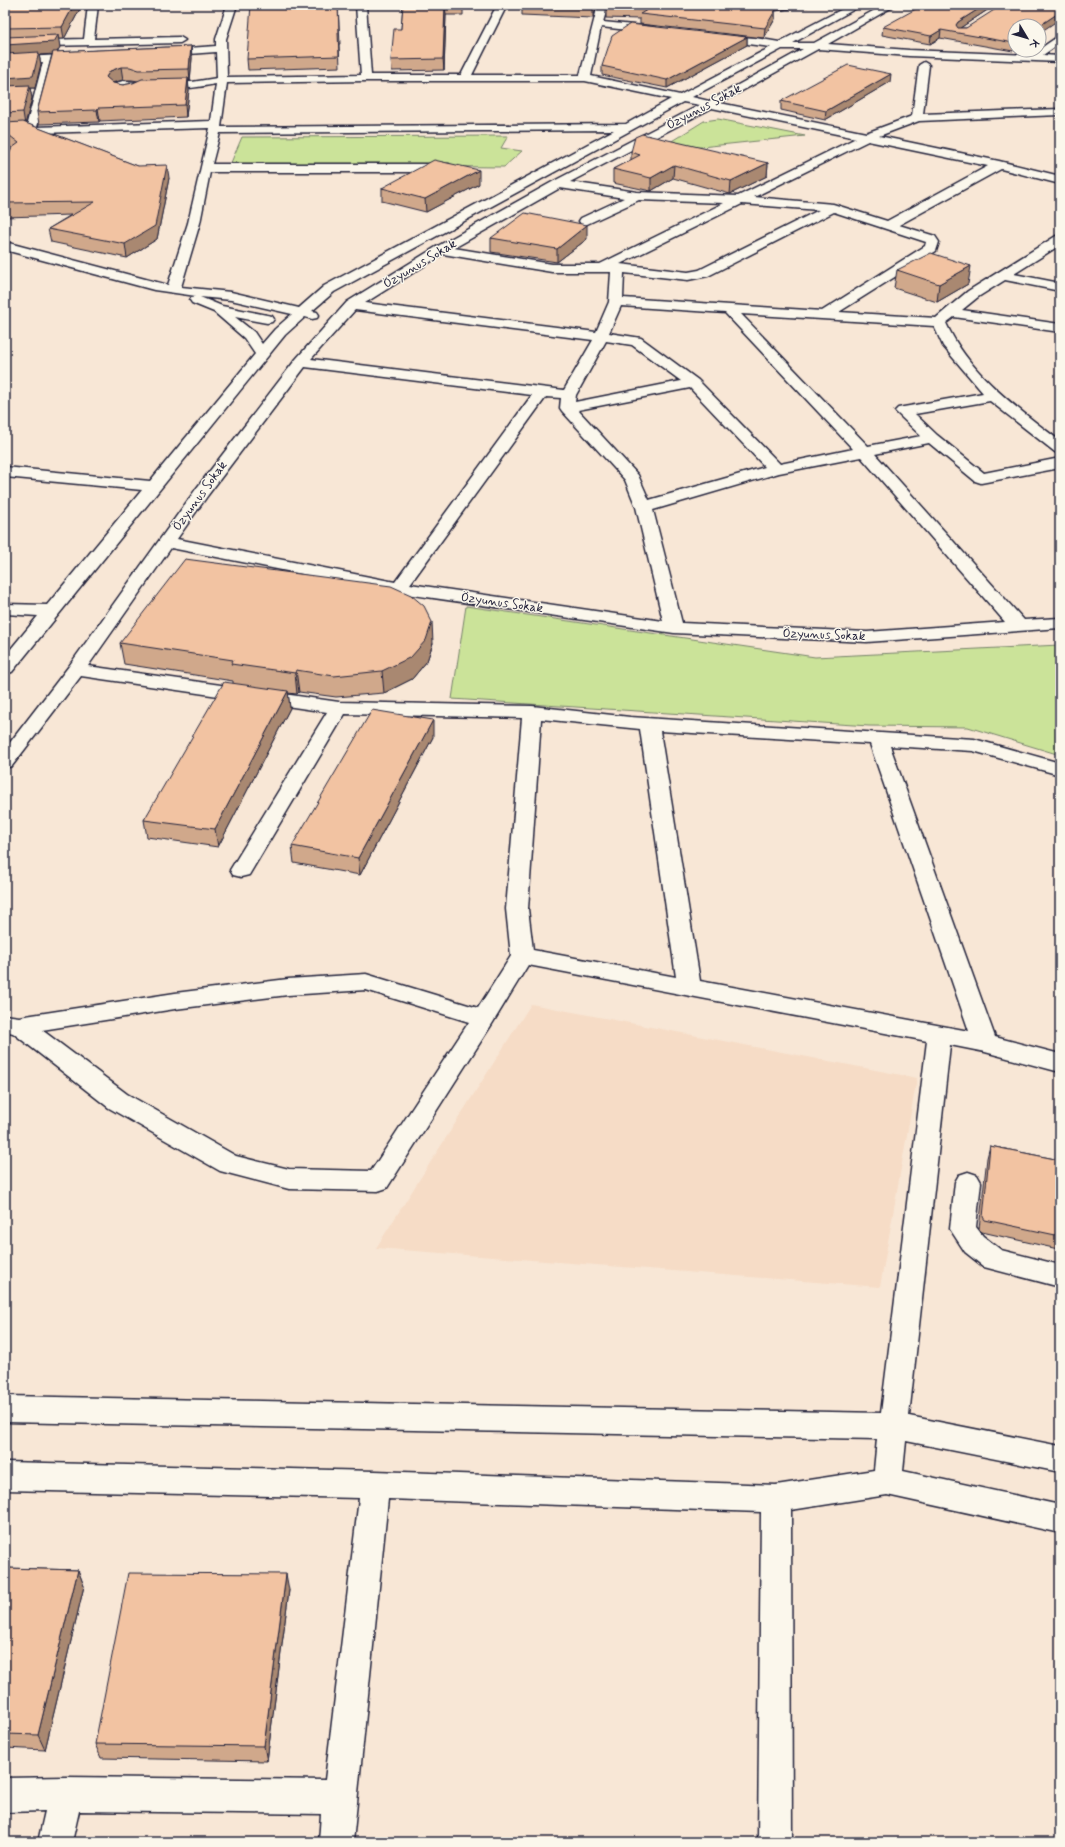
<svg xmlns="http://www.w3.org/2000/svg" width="1065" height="1847" viewBox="0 0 1065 1847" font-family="Mynerve,sans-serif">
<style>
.built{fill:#f6dcc6}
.green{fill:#cbe399;stroke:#76826a}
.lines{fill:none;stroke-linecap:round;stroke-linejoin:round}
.minor-casing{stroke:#22223b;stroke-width:3}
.minor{fill:#fbf7ec;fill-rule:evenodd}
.wall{fill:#d0a88b;stroke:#22223b;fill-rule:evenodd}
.shaded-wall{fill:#a98871;stroke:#22223b}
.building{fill:#f2c3a2;stroke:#22223b}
.labels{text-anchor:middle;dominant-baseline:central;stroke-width:3;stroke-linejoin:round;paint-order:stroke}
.far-street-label{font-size:13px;fill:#22223b;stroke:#fbf7ec}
</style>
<rect width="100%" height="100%" fill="#f8e7d6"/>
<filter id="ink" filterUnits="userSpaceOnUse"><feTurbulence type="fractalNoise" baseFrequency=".025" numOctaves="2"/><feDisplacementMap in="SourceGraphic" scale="8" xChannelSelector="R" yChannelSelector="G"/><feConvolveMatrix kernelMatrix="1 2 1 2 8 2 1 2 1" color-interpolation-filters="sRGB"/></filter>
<g filter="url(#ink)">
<path class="built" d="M531,1004L917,1078L880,1287L376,1248Z"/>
<path class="green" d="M718,119L805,136L654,152L704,121Z
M508,136L501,148L522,151L504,167L230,165L242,137Z
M466,606L815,657L1060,645V755L968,727L869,726L452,699Z"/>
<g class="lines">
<g class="minor-casing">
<path id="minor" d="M88,5H98L94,39L180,37L185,40L180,43L5,47V41L84,39Z
M227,5H237L226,39L227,77L361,75L356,5H366L371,75H461L497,5H507L472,75H580L598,5H608L603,22L654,27L659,30L654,33L601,27L591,76L680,95L771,47L716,40L711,37L712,35L755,38L779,42L850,5H862L793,43H814L884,5H896L828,44L909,50L1031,55L1060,35V43L1043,55L1060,56V62L909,56L818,49L720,103L866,133L912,116L919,65L924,62L929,65L923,114L1060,109V115L919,121L879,136L999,161L1060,176V184L1001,169L899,225L935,236L939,242L936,251L839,312L936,318L968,291L1056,236L1060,235V245L1014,274L1060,283V291L1005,280L978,297L962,310L1060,324V332L954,317L946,323C969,374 1017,408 1060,441V454L1055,452L990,401L915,414L937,435L984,473L1060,458V468L981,483L975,481L929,443L875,454L1024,620L1060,618V628L867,642L674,633L399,593L171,548L88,666L339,702L532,706L630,717L974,739L1060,763V775L973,751L890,746L995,1037L1060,1054V1072L985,1052L950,1045L909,1416L1060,1446V1472L906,1441L903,1471L1060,1505V1533L887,1495L791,1510L792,1842H758L761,1512L388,1499L353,1842H319L321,1814L79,1811L72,1842H38L45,1811L5,1812V1778L66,1777L325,1780L359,1498L5,1490V1462L375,1471L776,1485L874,1470L877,1439L5,1422V1396L881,1413L927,1041L528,965L492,1024L387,1188L378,1191L289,1189L220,1171L109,1108L13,1033L5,1031V1015L19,1017L175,993L288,979L366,974L478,1008L511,956L506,909L522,718L345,714L249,875L241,877L233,875L230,870L327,712L81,676L12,766L5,768V749L69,666L196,489L296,359L347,302L436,247L554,181L700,105L683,102L334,292L312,311L317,312L319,315L317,318L312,319L305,317L285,335L12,672L5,674V656L38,616L5,614V604L47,605L142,490L5,477V467L150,481L255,354L244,338L214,312L192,303L190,300L192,297L196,296L154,290L5,250V242L168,285L188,223L210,128L5,134V128L26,127L43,62L5,64V58L81,54L86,57L81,60L54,62L37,127L211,121L216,84C205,86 161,94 154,86L159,83L192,82L217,78L216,52L161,56L156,53L161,50L216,46V39ZM782,49H803L709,101L692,97ZM366,81H585L671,99L626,124L221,127L227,83ZM712,108L856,138L738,196L637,192L570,182ZM614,130L324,286L299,308L231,292L181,287L200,223L210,172H449L455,168L449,164H212L220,133ZM868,141L988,166L887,221L833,204L754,197ZM560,188L624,198L581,218L579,221L581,224L585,225L639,200L724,203L600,264H552L454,248ZM742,204L819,210L699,270L688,272L620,264ZM834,212L926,242L925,246L822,311L623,298L624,273L688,280L708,276ZM443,254L552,272H611L609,302L596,332L365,303ZM200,297L231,300L292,314L275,329L262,344L254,332L235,317L267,323L272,322L274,319L272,316L222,306ZM621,306L725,313L853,449L780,464L698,380L641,338L609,333ZM355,310L593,340L564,390L311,359ZM741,314L934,326L943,346L983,393L898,408L895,411L898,414L921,436L868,446ZM606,341L632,345L681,381L575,402L576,395ZM305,367L532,395L395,582L177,539L208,495ZM690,388L765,467L649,500L638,475L578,410ZM546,397L561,398L560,408L562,411L625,480L636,507L663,621L410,584ZM861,457L1005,622L867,632L682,623L653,510L779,473ZM541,719L640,729L676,977L533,950L528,909ZM660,731L870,744L969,1031L700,981ZM366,990L469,1022L371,1171L289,1169L236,1156L127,1094L42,1030L175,1009L288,995Z
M123,81L136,82L145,87C138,97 117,99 109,89L112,84ZM124,87L132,88L127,89L120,88Z
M968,1172L977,1175L981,1182L976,1227L983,1236L1001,1250L1060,1265V1287L984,1267L965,1252L950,1229L955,1182L959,1175Z"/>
</g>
<use href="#minor" class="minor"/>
</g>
<path class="wall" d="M5,5H82L64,39H58L60,47L57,52L191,46L192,58L190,81H188L189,90L186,117L100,121L99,122L39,124L37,112L52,54L39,55L41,64L35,88H30L32,98L25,123L169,178L157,239L127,258L51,242L48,229L71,215L5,217V162L12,148L5,142ZM123,80H132L138,81L133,83L123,85L113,83L112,82Z
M338,5L340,44H339L340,67L248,70L247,59Z
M403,5H463V15H446L444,70L392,71L391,60L401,29Z
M522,5H597L593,18L522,15Z
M607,5H820L775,11V19L764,38L640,24V19L606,18V8Z
M995,5L960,28H966L1060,5L1013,51L940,38L930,44L882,35L883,27Z
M747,37V45L667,88L602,75V66Z
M890,82L825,120L781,110V101Z
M631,152L768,163L767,176L730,194L673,178L651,191L613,183V169L631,160Z
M479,184L426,212L382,201V188Z
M491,238L587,239L557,262L491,252Z
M897,270L968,284L937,302L894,288Z
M120,643H433L427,661L412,679L384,693L336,697L299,692L297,694L288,693L290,708L218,847L147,837L144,820L233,683V681L124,664Z
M433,737L360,875L294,863L292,846Z
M990,1146L1060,1160V1244L1058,1249L982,1232L979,1229L987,1158Z
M5,1568L78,1570L84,1586L45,1750L5,1748Z
M289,1590L267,1761L101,1758L95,1744Z"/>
<path class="shaded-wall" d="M74,5H82L64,39L62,27Z
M445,5L446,15L444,70L443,59Z
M594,5H597L593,18V8Z
M763,5H820L775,11V19L764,38L765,28Z
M985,5H995L957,30L956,25L958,22Z
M1060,12V19L1039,33V26Z
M941,30L940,38L930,44L931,36Z
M58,35L60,47L56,54L39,55L41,64L35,88H30L32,98L25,125L23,112L5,90V45Z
M747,37V45L667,88V80Z
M1015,42V49L1013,51L1014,43Z
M191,46L192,58L190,81L189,69Z
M121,67L123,80L112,83L106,77L110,71Z
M891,74L890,82L825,120L826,111Z
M188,78L189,90L186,117L185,105Z
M98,108L100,121L99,122L97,110Z
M768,163L767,176L730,194L731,181Z
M167,165L169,178L157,239L127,258L125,244Z
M674,165L673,178L651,191V178Z
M479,170V184L426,212L425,199Z
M587,225V239L557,262V249Z
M971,266L968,284L937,302L939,284Z
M432,622L433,643L427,661L412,679L384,693L382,671Z
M296,670L299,692L297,694L295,673Z
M288,691L290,708L218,847L215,829Z
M433,720V737L360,875L358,858Z
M78,1570L84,1586L45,1750L38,1735Z
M286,1574L289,1590L267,1761L264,1746Z"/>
<path class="building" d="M5,5H74L62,27L5,28Z
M251,5H338L339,33H338L339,56L247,59Z
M403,5H445L443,59L391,60L394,29H401Z
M522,5H594L593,8Z
M607,5H767L776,9L765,28L640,14L647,10L606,8Z
M923,5H985L958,22L956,25L958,28H966L1002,5H1060V12L1039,26H1015V42L1014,43L941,30L931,36L883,27Z
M630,24L747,37L667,80L602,66L612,36Z
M58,35L54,42L5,45V37Z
M191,46L189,69L139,70L130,67H121L110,71L106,77L113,83L123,85L133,83L142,79L188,78L185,105L98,108L97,110L37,112L53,52Z
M39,52L33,76L5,78V54Z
M848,65L891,74L826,111L781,101Z
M30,85L23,112L5,113V86Z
M23,122L138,166L167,165L155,226L125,244L48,229L95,202L5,203V162L12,148L19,143L5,132V123Z
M642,134L768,163L731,181L674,165L651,178L613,169L640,155L631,152L635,137Z
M434,160L479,170L425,199L382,188Z
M525,213L587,225L557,249L491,238Z
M931,253L971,266L939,284L897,270Z
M185,559L391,586L411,595L424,606L432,622L426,640L411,657L382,671L334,676L296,670L295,673L231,664L233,660L120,643Z
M224,682L288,691L215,829L144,820Z
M372,710L433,720L358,858L292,846Z
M990,1146L1060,1160V1236L985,1220L983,1217Z
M5,1568L78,1570L38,1735L5,1734Z
M128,1573L286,1574L264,1746L95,1744Z"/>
</g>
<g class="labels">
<g class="far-street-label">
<text transform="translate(704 107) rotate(-28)">Özyunus Sokak</text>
<text transform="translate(420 264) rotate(-31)">Özyunus Sokak</text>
<text transform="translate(200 496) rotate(-54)">Özyunus Sokak</text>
<text transform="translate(502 603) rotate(8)">Özyunus Sokak</text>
<text transform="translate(824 635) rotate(2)">Özyunus Sokak</text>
</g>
</g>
<rect width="1065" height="1847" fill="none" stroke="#fbf7ec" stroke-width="20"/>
<rect x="10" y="10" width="1045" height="1827" fill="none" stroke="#22223b" stroke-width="1.5" filter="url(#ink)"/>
<g transform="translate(1027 38) rotate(128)"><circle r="19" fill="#fbf7ec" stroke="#a4a2a5"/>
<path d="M0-3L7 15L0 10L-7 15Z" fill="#22223b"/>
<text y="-6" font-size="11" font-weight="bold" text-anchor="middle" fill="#22223b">K</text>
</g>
</svg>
